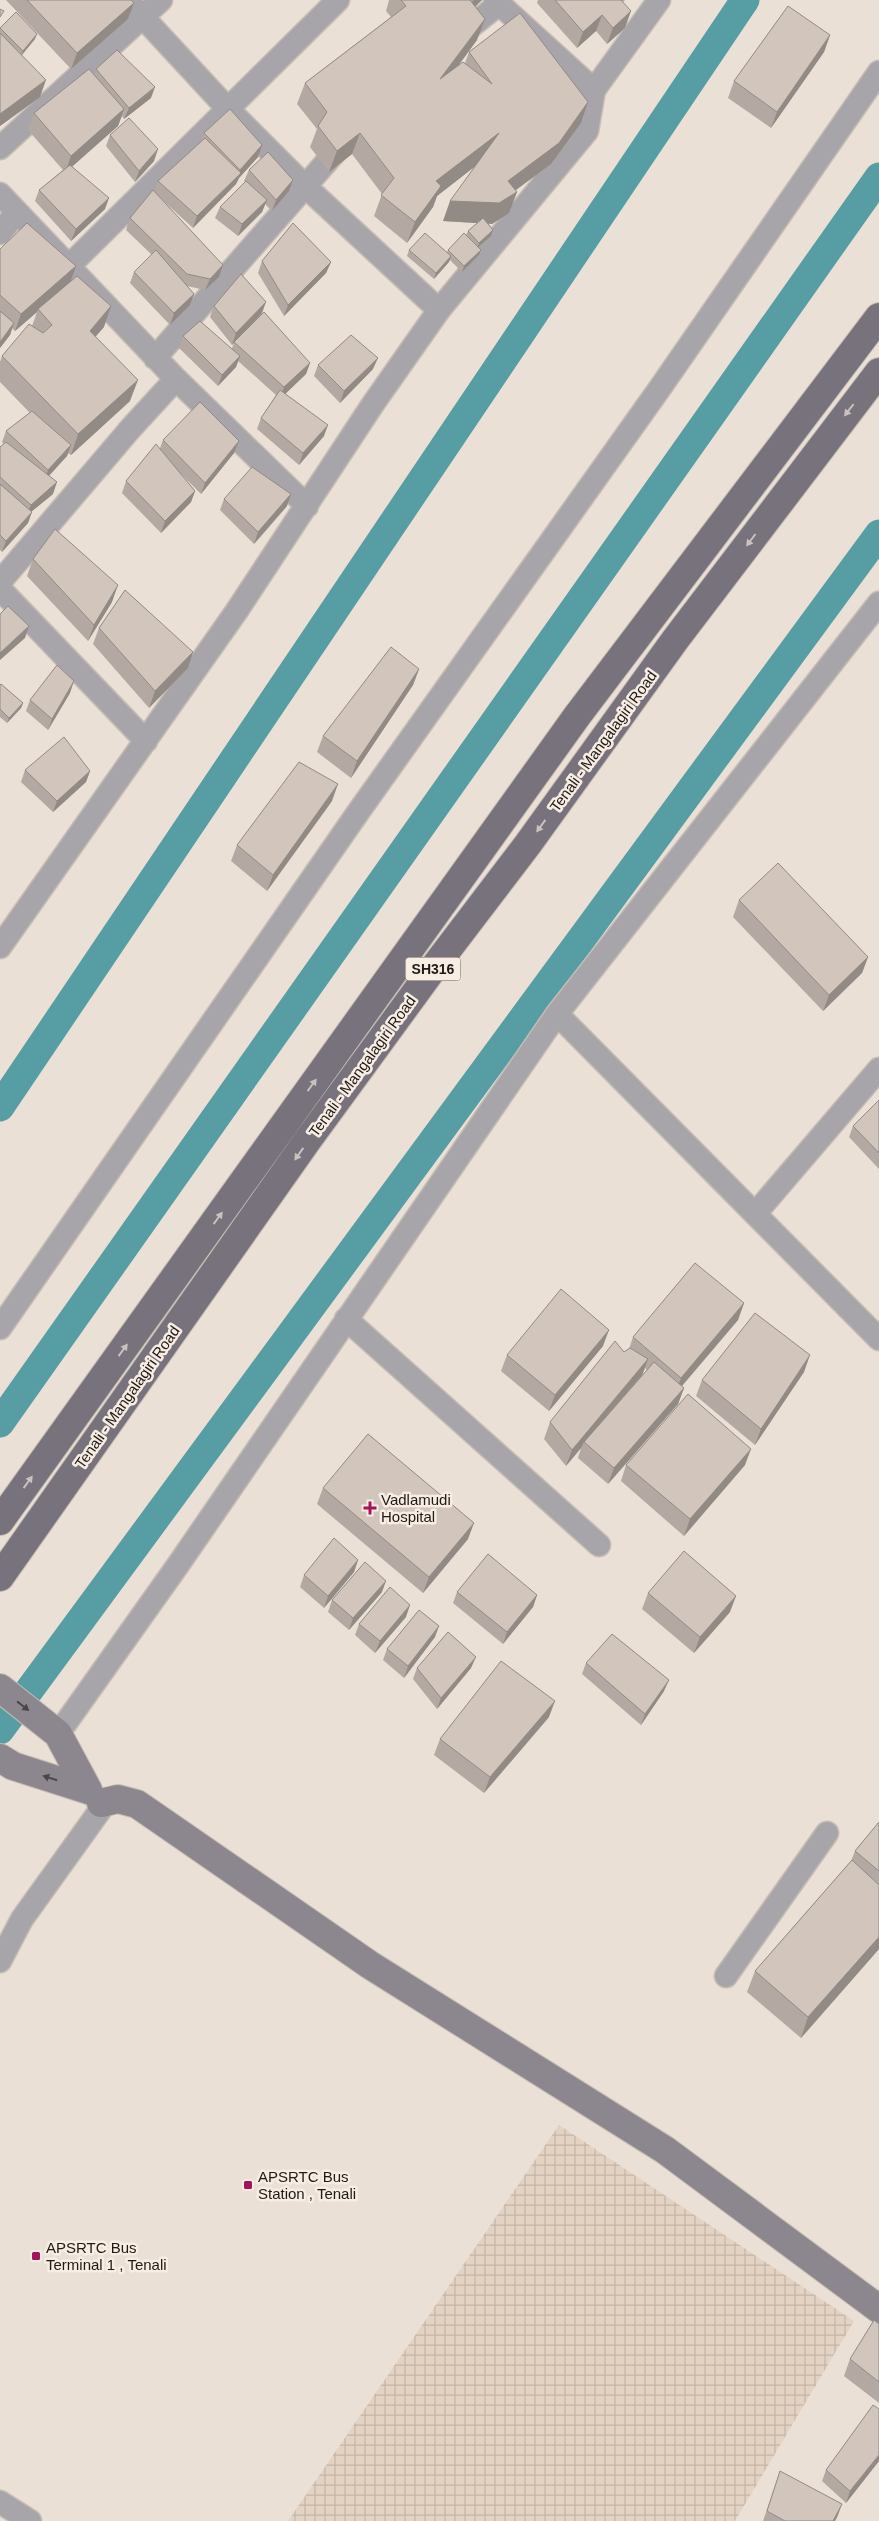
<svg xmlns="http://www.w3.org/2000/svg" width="879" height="2521" viewBox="0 0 879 2521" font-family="Helvetica,sans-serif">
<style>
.industrial{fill:url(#industrial-grid)}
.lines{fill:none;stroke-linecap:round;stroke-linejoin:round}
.canal{stroke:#569ea4;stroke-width:29}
.street-casing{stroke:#c5bcb3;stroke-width:25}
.secondary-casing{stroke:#c5bcb3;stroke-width:30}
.primary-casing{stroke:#c5bcb3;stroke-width:30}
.street{stroke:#a8a5aa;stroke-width:22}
.secondary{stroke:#8c878f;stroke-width:28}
.primary{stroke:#77727b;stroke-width:28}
.wall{fill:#b4a9a2;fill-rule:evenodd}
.shaded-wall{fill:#928a84}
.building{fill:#d1c5bc;stroke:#928a84}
.oneway{fill:#cbc2be}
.oneway2{fill:#4a4646}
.poi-dot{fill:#a2145b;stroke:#f8ede2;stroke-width:2}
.labels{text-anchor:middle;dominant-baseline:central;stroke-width:5;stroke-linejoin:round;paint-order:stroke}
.shield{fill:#f8ede2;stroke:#5f5953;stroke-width:1}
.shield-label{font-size:14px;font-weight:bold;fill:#1e1a16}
.street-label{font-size:15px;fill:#1e1a16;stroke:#f8ede2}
.poi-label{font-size:15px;fill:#1e1a16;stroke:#f8ede2;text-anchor:start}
</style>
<defs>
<pattern id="industrial-grid" width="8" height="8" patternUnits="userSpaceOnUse" patternTransform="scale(1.25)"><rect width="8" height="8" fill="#e4d3c3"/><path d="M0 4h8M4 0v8" fill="none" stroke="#c3b5a7"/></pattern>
</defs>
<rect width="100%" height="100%" fill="#eae0d5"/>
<path class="industrial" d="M559,2125L854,2321L735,2521H288Z"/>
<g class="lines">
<path class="canal" d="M0,1107L745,0
M0,1423L879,177
M0,1730L879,534"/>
<g class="street-casing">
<path id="street" d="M127,0L227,108L305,186L439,310
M495,0L594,90
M459,36L499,4
M0,148L161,0
M0,194L176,379L307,506
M0,233L17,212
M68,267L338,0
M155,358L344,142
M0,582L131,428L176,379
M0,589L146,741
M0,947L236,612L373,404L439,310L587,131L594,90L659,0
M557,1014L879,1339
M755,1214L879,1069
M346,1319L599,1545
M0,1328L359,811L660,388L879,72
M58,1734L178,1565L557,1014L879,603
M0,1961L22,1919L101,1809V1803L90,1792
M726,1976L827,1833
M0,2502L30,2521"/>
</g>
<g class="secondary-casing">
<path id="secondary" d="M0,1688L58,1734L88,1790
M0,1758L13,1766L88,1790
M101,1803L118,1799L137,1804L370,1965L665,2150L879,2309"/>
</g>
<g class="primary-casing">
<path id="primary" d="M0,1521L577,716L879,317
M0,1577L307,1141L432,970L528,844L675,640L879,372"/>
</g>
<use href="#street" class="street"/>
<use href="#secondary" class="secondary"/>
<use href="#primary" class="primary"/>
</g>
<path class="wall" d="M6,0H131L134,3L128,19L71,69Z
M389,0H482L475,7L477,40L458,66L465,63L469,52L581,123L551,164L515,190L517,192L509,213L492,224L488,223L493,230L491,236L478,247L481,250L479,255L462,272L450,260L434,279L407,256L409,250L447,252L448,250L466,235L468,231L477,223L443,221L474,167L437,196L433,207L407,243L374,216L382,194L352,154L329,172L310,147L317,129L297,104L305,83L391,17L386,11Z
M538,0H625L623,2L625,28L607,44L596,31L577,48L537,3Z
M0,28L35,39L22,55L40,97L0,126Z
M830,35L824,52L771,128L728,98L734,81Z
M96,69L151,98L124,119L122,116L118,126L72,166L105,209L71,241L35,201L39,190L63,170L28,130L34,113L94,75Z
M204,133L258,157L239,178L236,184L193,228L157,195L219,277L205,290L187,286L194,294L190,305L170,325L130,283L134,272L152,255L126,230L130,218L154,192L158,181L200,143Z
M110,135L154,161L135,182L106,146Z
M249,170L293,180L289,191L272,211L265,204L262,212L238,236L215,218L220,207L245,182L244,181Z
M0,249L70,282L104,327L95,337L130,401L71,455L68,453L67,456L49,476L53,494L31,512L28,523L2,552L0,550V447L4,444L2,442L6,431L30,413L0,382V362L2,356L32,326L37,312L15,331L12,328L10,335L0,348Z
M262,261L331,262L326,273L284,316L258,273Z
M214,306L262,313L240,336L310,363L306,374L285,394L324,436L299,465L257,429L261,418L276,395L238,361L236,367L218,386L179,348L183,336L232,348L234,343L232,345L210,317Z
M318,365L373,369L340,403L314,376Z
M163,440L239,441L234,453L201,494L179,472L195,491L191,502L161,533L122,493L126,481L160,448Z
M224,499L287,506L254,544L220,510Z
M33,559L112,602L88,641L27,576Z
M99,628L188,668L149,708L93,644Z
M419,669L413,685L351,778L317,752L323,736Z
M0,685L23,703L21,708L7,723L0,717Z
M70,693L48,730L26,711L30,700Z
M25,770L90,771L86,782L53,812L21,782Z
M332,801L267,891L231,861L237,845Z
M739,900L868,957L862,973L823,1011L733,917Z
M879,1100V1169L849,1137L853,1126Z
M744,1303L738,1320L682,1386L684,1388L678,1404L608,1484L578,1458L581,1448L566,1466L544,1439L550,1422L629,1349L633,1337ZM645,1368L647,1370L642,1376Z
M603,1346L549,1411L501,1371L507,1355Z
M804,1372L755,1445L696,1396L702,1380Z
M626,1465H745L684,1536L621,1481Z
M323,1488L468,1539L423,1593L317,1504Z
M358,1560L354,1572L324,1608L300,1587L304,1575Z
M382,1592L349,1630L328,1612L332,1600Z
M457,1592L537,1595L533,1607L503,1644L453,1603Z
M648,1593L730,1612L694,1653L642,1609Z
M406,1617L375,1653L355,1635L359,1624Z
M435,1637L404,1678L383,1660L387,1649Z
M586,1663L664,1691L641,1725L582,1674Z
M417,1668H471L437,1709L413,1679Z
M549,1717L484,1793L434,1755L440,1739Z
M879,1822V1949L801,2038L747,1992L755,1971L851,1861L855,1851Z
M879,2324V2403L844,2376L850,2359Z
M879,2409V2461L846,2503L822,2481L826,2470Z
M780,2471L838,2515L835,2521H763Z"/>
<path class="shaded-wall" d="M474,0H482L466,15L470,3Z
M134,3L128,19L71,69L77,53Z
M631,11L625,28L607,44L613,28Z
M602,15L596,31L577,48L583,32Z
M485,19L477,40L433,100L440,79Z
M37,34L35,39L20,57L23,51Z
M830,35L824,52L771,128L777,112Z
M46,80L40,97L0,126V114Z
M155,87L151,98L124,119L129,108Z
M588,102L581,123L551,164L500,202L508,181Z
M124,109L118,126L65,173L71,156Z
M360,133L352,154L329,172L337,151Z
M499,133L491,154L437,196L433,207L407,243L415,222L436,181Z
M262,145L258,157L239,178L236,184L193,228L197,216L238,176L240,170Z
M158,149L154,161L135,182L139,171Z
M293,180L289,191L272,211L276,200Z
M517,192L509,213L492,224L443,221L450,201Z
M109,198L105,209L71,241L76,229Z
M267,200L262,212L238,236L242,224Z
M493,230L491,236L477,248L479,243Z
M481,250L479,255L462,272L464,266Z
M451,256L449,262L434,279L436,273Z
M331,262L326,273L284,316L288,305Z
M223,265L219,277L205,290L210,279Z
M76,266L70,283L38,309L37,312L15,331L21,314Z
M194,294L190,305L170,325L174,313Z
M266,302L262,313L232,345L236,333Z
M111,306L104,327L82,352L90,331Z
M14,323L10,335L0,348V342Z
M240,356L236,367L218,386L222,375Z
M378,358L373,369L340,403L344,391Z
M310,363L306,374L280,399L284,387Z
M138,380L130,401L71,455L78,434Z
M328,425L324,436L299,465L303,453Z
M239,441L234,453L201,494L205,483Z
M71,445L67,456L44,481L48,470Z
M57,482L53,494L26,516L31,505Z
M195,491L191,502L161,533L165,521Z
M291,494L287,506L254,544L258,532Z
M32,512L28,523L2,552L6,541Z
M118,585L112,602L88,641L94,625Z
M29,626L25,638L0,660V653Z
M193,652L188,668L149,708L155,691Z
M419,669L413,685L351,778L357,761Z
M74,681L70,693L48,730L52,719Z
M23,703L21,708L7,723L9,718Z
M90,771L86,782L53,812L57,801Z
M338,784L332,801L267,891L273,875Z
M868,957L862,973L823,1011L829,995Z
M744,1303L738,1320L675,1394L681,1378Z
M609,1330L603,1346L549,1411L555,1395Z
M810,1355L804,1372L755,1445L761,1429Z
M648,1359L642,1375L584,1442L581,1448L566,1466L572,1450Z
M684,1388L678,1404L608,1484L614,1468Z
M751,1449L745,1465L684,1536L690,1519Z
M474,1523L468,1539L423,1593L429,1577Z
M358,1560L354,1572L324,1608L328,1596Z
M386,1581L382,1592L349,1630L353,1618Z
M537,1595L533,1607L503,1644L507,1632Z
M736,1596L730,1612L694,1653L700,1637Z
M410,1605L406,1617L375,1653L380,1641Z
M439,1626L435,1637L404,1678L408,1666Z
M476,1657L471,1668L437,1709L441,1698Z
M669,1680L664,1691L641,1725L645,1714Z
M555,1701L549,1717L484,1793L490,1777Z
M879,1937V1949L801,2038L808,2017Z
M879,2455V2461L846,2503L850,2491Z
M842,2504L838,2515L835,2521H833Z"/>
<path class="building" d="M27,0H131L134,3L77,53Z
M401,0H470L485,19L440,79L463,62L492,84L469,52L520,13L588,102L559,143L508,181L517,192L499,203L450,201L499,133L436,181L441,186L415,222L381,195L394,178L360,133L337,151L318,126L327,112L305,83L406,6Z
M555,0H621L631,11L613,28L602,15L583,32Z
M788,6L830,35L777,112L734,81Z
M0,9L4,11L0,17Z
M16,12L37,34L23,51L0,28Z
M0,33L46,80L0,114Z
M117,50L155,87L129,108L96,69Z
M89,69L124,109L71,156L34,113Z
M230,109L262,145L240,170L204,133Z
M129,118L158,149L139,171L110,135Z
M205,138L241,173L197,216L158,181Z
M268,152L293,180L276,200L249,170Z
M70,165L109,198L76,229L39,190Z
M246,181L267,200L242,224L220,207Z
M153,190L223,265L210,279L187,274L130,218Z
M483,218L493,230L479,243L468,231Z
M27,223L76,266L21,314L0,295V249Z
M293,223L331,262L288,305L262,261Z
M425,233L451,256L436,273L409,250Z
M464,233L481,250L464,266L448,250Z
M156,250L194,294L174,313L134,272Z
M241,274L266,302L236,333L214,306Z
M77,276L111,306L90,331L138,380L78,434L2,356L29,324L43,333L52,325L38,309Z
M0,311L14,323L0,342Z
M264,312L310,363L284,387L234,342Z
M200,321L240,356L222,375L183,336Z
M351,335L378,358L344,391L318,365Z
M280,390L328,425L303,453L261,418Z
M200,402L239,441L205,483L163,440Z
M32,411L71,445L48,470L6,431Z
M6,442L57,482L31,505L0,477V447Z
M156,444L195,491L165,521L126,481Z
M252,467L291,494L258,532L224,499Z
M0,484L32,512L6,541L0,535Z
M55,529L118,585L94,625L33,559Z
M125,590L193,652L155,691L99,628Z
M8,606L29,626L0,653V614Z
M391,647L419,669L357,761L323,736Z
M57,665L74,681L52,719L30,700Z
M1,684L23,703L9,718L0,709V685Z
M64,737L90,771L57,801L25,770Z
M299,762L338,784L273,875L237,845Z
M778,863L868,957L829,995L739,900Z
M879,1100V1153L853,1126Z
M695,1263L744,1303L681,1378L633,1337Z
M561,1289L609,1330L555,1395L507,1355Z
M755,1313L810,1355L761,1429L702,1380Z
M615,1341L624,1352L630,1348L648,1359L572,1450L550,1422Z
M654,1362L684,1388L614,1468L584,1442Z
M688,1394L751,1449L690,1519L626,1465Z
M368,1434L474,1523L429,1577L323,1488Z
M334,1538L358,1560L328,1596L304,1575Z
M684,1551L736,1596L700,1637L648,1593Z
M488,1554L537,1595L507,1632L457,1592Z
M365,1562L386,1581L353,1618L332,1600Z
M390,1587L410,1605L380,1641L359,1624Z
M419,1610L439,1626L408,1666L387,1649Z
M448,1632L476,1657L441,1698L417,1668Z
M612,1634L669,1680L645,1714L586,1663Z
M501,1661L555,1701L490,1777L440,1739Z
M879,1822V1871L855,1851Z
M852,1860L879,1885V1937L808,2017L755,1971Z
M874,2320L879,2324V2382L850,2359Z
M873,2405L879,2409V2455L850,2491L826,2470Z
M780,2471L842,2504L833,2521H785L767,2511Z"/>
<defs><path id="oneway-solid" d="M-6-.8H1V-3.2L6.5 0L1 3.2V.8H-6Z" transform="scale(1.25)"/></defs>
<g class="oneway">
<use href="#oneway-solid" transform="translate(849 410) rotate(128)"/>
<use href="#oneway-solid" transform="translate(751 540) rotate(127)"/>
<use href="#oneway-solid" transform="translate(541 826) rotate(126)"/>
<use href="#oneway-solid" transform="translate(312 1085) rotate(-54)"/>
<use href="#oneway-solid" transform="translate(299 1154) rotate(125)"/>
<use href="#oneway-solid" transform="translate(218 1218) rotate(-54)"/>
<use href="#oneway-solid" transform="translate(123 1350) rotate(-54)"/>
<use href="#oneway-solid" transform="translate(28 1482) rotate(-54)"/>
</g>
<g class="oneway2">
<use href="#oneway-solid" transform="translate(23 1706) rotate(38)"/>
<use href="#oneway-solid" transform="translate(50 1778) rotate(-163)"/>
</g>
<g class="poi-dot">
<path d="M367.5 1500.5h5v5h5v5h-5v5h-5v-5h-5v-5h5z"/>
<rect x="243" y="2180" width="10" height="10" rx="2.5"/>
<rect x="31" y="2251" width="10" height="10" rx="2.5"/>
</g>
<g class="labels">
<rect class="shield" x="405.5" y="957.5" width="55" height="23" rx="4"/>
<g class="shield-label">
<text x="433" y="969">SH316</text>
</g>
<g class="street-label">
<text transform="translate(603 741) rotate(-54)">Tenali - Mangalagiri Road</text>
<text transform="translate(362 1066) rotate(-54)">Tenali - Mangalagiri Road</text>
<text transform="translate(127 1397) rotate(-55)">Tenali - Mangalagiri Road</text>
</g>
<g class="poi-label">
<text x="381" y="1499">Vadlamudi<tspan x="381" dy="17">Hospital</tspan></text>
<text x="258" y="2176">APSRTC Bus<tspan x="258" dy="17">Station , Tenali</tspan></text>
<text x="46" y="2247">APSRTC Bus<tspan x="46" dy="17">Terminal 1 , Tenali</tspan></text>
</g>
</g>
</svg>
